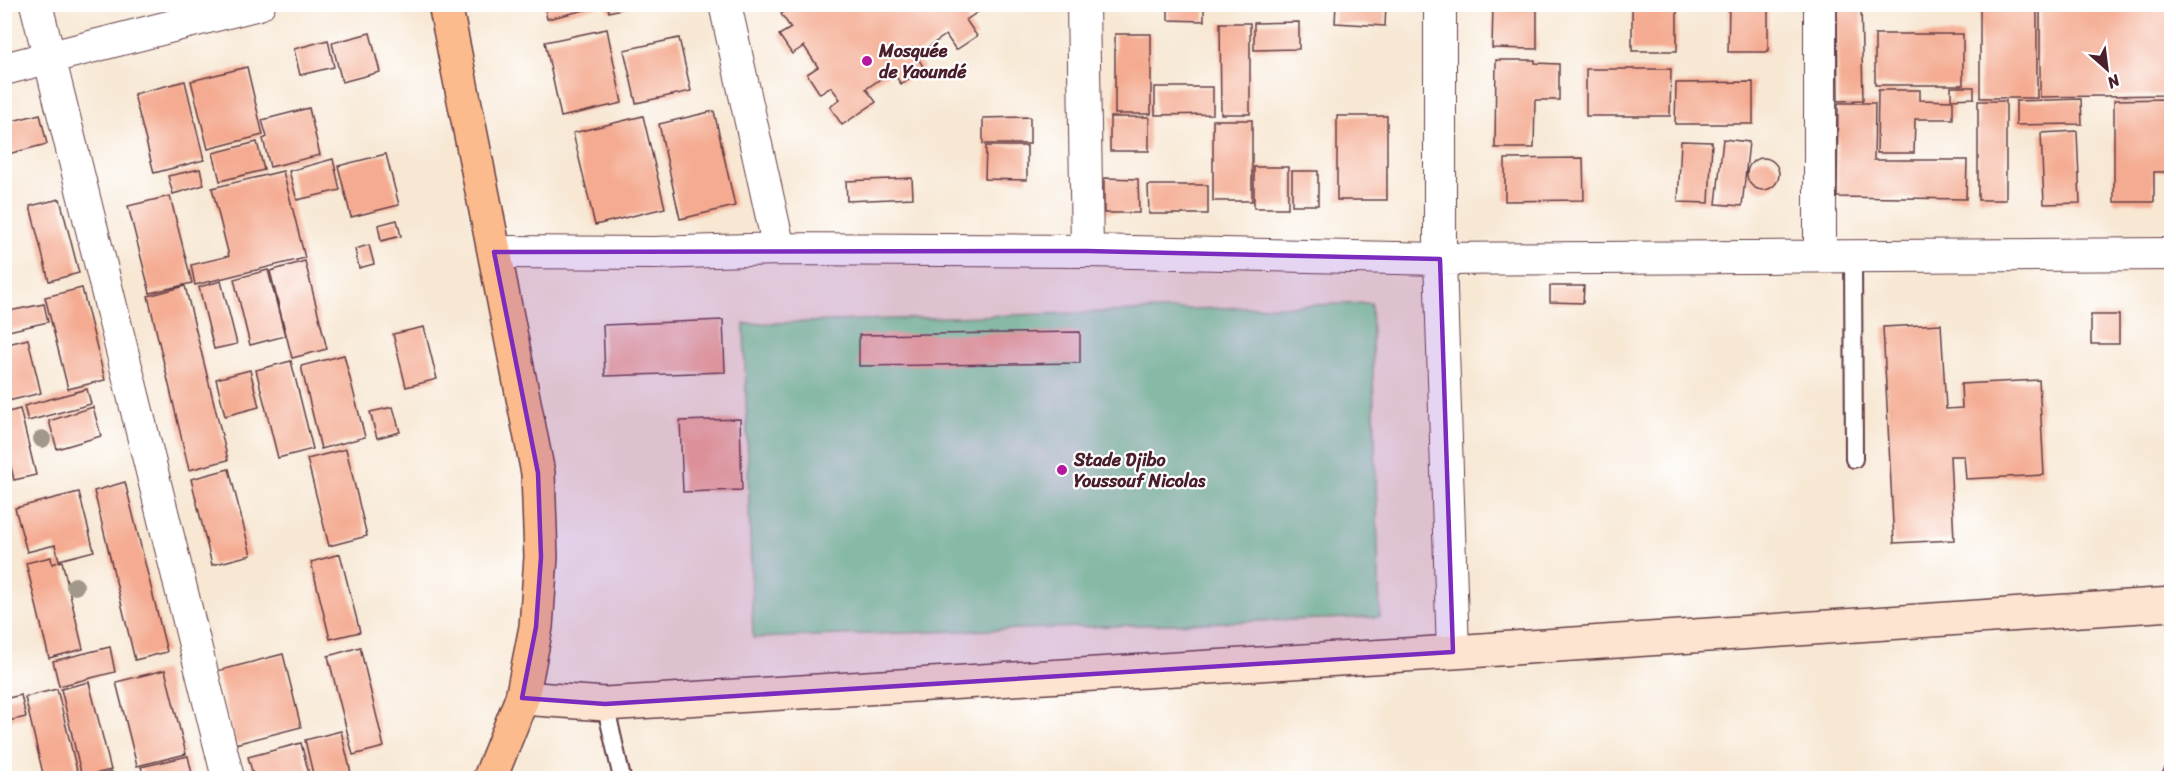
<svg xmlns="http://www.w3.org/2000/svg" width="2176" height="783" viewBox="0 0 2176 783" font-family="Sriracha,sans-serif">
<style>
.grass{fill:#8adea0;stroke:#6a7e66;stroke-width:1.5}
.building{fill:#f4ab91}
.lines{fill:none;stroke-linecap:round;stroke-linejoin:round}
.lane-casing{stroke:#643d44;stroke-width:20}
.street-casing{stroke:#643d44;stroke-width:34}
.secondary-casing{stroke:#643d44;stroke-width:36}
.primary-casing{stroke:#643d44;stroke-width:36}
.lane{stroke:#fff;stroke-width:16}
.street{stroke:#fff;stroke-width:32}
.secondary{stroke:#fde4d1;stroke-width:33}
.primary{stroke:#fbbb8c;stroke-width:33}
.tree{fill:#a2988a}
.marked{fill:#7b2cbf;fill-opacity:0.2;stroke:#7b2cbf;stroke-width:4.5;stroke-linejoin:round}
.poi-dot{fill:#b5179e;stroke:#fff;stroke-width:2}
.labels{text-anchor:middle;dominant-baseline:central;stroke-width:4.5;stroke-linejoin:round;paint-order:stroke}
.poi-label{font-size:18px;font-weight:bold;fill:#4a1f2b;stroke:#fff;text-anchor:start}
</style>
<rect width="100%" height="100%" fill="#fff"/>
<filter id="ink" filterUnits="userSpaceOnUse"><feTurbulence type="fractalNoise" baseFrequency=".0167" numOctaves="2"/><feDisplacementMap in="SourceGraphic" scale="12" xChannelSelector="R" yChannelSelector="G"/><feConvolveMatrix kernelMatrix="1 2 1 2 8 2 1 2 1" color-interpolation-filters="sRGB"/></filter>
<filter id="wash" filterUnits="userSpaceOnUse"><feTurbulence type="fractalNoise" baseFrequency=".008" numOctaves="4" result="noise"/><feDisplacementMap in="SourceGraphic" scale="24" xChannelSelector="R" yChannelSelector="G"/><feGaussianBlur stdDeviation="1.35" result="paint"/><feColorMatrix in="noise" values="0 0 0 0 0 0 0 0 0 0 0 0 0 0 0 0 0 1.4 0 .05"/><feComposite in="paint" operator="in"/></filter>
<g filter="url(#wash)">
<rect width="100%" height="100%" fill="#f7e7d3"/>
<path class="grass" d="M1371,303L1380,617L753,638L744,324Z"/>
<g id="blocks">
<path class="building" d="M544,4H606V5L547,19Z
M607,4H636V5L609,12Z
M796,4H809L813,10L822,4H990L966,20L977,36L956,50L946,35L916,55L924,68L901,84L892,71L866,89L876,102L842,125L830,107L840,99L831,87L820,94L807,74L818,67L804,46L792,54L779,35L791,28L781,14Z
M1168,4H1204V21L1168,20Z
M1336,4H1386L1385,26L1335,23Z
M1493,4H1537V49L1492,48Z
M1632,4H1677V51H1632Z
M1729,4H1768V52H1728Z
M1837,4H1861L1863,100L1838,101Z
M1949,4H1977V7H1949Z
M2172,7V81H2165V95L2040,97V9Z
M1980,8H2037V98H1980Z
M1299,22V49L1254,50V23Z
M1220,23H1250V114H1221Z
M607,29L622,103L561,117L545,42Z
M370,33L380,72L342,82L332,43Z
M1115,34H1151V114H1115Z
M1875,34H1963V85H1875Z
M679,38L691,91L636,103L624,50Z
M328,40L334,67L300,75L294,49Z
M1496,60H1535V63L1559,64V100H1535L1534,148H1495Z
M247,67L263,135L208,149L191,81Z
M1586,69H1671L1670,116H1586Z
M185,81L204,160L154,173L134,94Z
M1753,82V124H1675L1676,83Z
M1155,87H1213V114L1155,115Z
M1951,87H1974V98L1951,99Z
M1878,90H1920V100L1953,101V119H1915L1914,153H1877Z
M2081,99L2082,124L2016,125V101Z
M2169,99V115H2172V172H2154V202H2114V100Z
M1978,101H2006V200H1978Z
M1838,103H1875L1874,160H1967L1966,199L1837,197Z
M309,108L320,155L270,167L263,139L267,137L262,120Z
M714,111L735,206L680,219L659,124Z
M40,114L47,144L4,155V123Z
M643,116L665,208L595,225L573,133Z
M1337,116H1387V200H1337Z
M1030,117V144H983V118Z
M1110,117H1149V151H1110Z
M1213,120H1252V201H1213Z
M2077,131L2080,203L2044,204L2041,133Z
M1723,139L1749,142L1742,206L1716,204Z
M1681,141L1712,142L1709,203L1678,202Z
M257,142L264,170L220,181L213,153Z
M986,146H1027V180L985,179Z
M386,154L399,205L351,217L338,166Z
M1747 174a16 16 0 1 1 32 0a16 16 0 1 1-32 0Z
M1583,158L1584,200L1505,201V159Z
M333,159L340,190L297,200L289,171Z
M1254,167H1288V208H1254Z
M200,169L204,185L173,194L168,176Z
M283,171L305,258L195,285L191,265L229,256L212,188Z
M1292,171H1318V205H1292Z
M912,178L913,198L847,201L846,181Z
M1104,178L1138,179L1139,213H1104Z
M1148,185H1208V214H1149Z
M170,196L192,283L150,293L128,206Z
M60,199L79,273L49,281L30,206Z
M397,220L401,236L381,241L378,225Z
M369,245L374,264L359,268L355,249Z
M305,261L327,349L292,358L270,271Z
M268,270L285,336L250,345L234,279Z
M221,281L237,344L214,349L199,287Z
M185,286L228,460L189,470L148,296Z
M1550,286H1584L1583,303L1550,302Z
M82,288L105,380L68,389L45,297Z
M44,304L48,322L4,332V312Z
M2091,315H2119V344H2091Z
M723,320L725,372L605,376L603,325Z
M1941,324L1946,409L1962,408L1961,384L2039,380L2044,475L1966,479L1964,456H1950L1954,540L1894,543L1883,327Z
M424,327L437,379L406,387L393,334Z
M1080,332V363L859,366V335Z
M28,339L41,393L8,401L4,387V345Z
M344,355L365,437L321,449L301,366Z
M291,361L313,449L278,458L256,370Z
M250,370L259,407L225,416L216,379Z
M87,389L91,404L28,421L24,406Z
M93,407L101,436L57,449L49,421Z
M393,407L400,432L377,438L370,412Z
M20,409L36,475L14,480L4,438V413Z
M740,419L742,490L683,492L680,421Z
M346,449L367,536L329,546L307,459Z
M4,459L11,481L4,482Z
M229,469L251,555L212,565L191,479Z
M125,482L167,652L135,660L94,491Z
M79,492L94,551L59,560L55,545L27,552L15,508Z
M340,554L360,632L330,639L311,562Z
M51,557L52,564L62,561L83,649L49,658L26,563Z
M110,647L115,672L59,686L53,661Z
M360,647L384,747L353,755L328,656Z
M283,654L301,727L235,744L217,671Z
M165,670L186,754L137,766L116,682Z
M89,682L111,770L82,777L61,689Z
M57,689L78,775L65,778H44L25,697Z
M21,695L26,717L4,722V699Z
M341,731L351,773L331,778H314L305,740Z
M301,743L310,778H254L248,757Z
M188,756L193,778H144L141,767Z
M112,772L114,778H88Z"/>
</g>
</g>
<g filter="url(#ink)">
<use href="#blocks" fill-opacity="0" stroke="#643d44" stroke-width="1.5"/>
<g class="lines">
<g class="lane-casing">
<path id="lane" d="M1853,256L1854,459
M605,704L622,778
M2171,778L2172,774"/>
</g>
<g class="street-casing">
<path id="street" d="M36,4L228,778
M725,4L779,249
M1083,4L1087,251
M1440,4V259L1453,652
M1820,4V256
M4,69L259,4
M494,252L653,253L779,249L1087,251L1440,259L2172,254"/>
</g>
<g class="secondary-casing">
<path id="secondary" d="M522,698L605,704L1453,652L2172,604"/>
</g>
<g class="primary-casing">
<path id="primary" d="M445,4L538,473L541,557L536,627L522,698L490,778"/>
</g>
<use href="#lane" class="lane"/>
<use href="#street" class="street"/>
<use href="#secondary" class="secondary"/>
<use href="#primary" class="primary"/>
</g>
<g class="tree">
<circle cx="42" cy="439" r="9"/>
<circle cx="75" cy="586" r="9"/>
</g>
</g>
<path class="marked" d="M1087,251L1440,259L1453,652L605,704L522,698L536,627L541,557L538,473L494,252Z"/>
<g class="poi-dot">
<circle cx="867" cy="61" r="6"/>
<circle cx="1062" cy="470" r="6"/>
</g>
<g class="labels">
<g class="poi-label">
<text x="879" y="51">Mosquée<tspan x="879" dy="21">de Yaoundé</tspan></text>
<text x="1074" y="460">Stade Djibo<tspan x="1074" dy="21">Youssouf Nicolas</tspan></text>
</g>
</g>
<rect width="2176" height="783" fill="none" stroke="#fff" stroke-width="24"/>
<g transform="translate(2107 69) rotate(152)" stroke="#ffffff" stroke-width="4.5" paint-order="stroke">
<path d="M0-4.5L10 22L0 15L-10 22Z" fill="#4a1f2b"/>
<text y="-9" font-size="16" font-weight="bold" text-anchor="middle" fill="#4a1f2b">N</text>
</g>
</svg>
